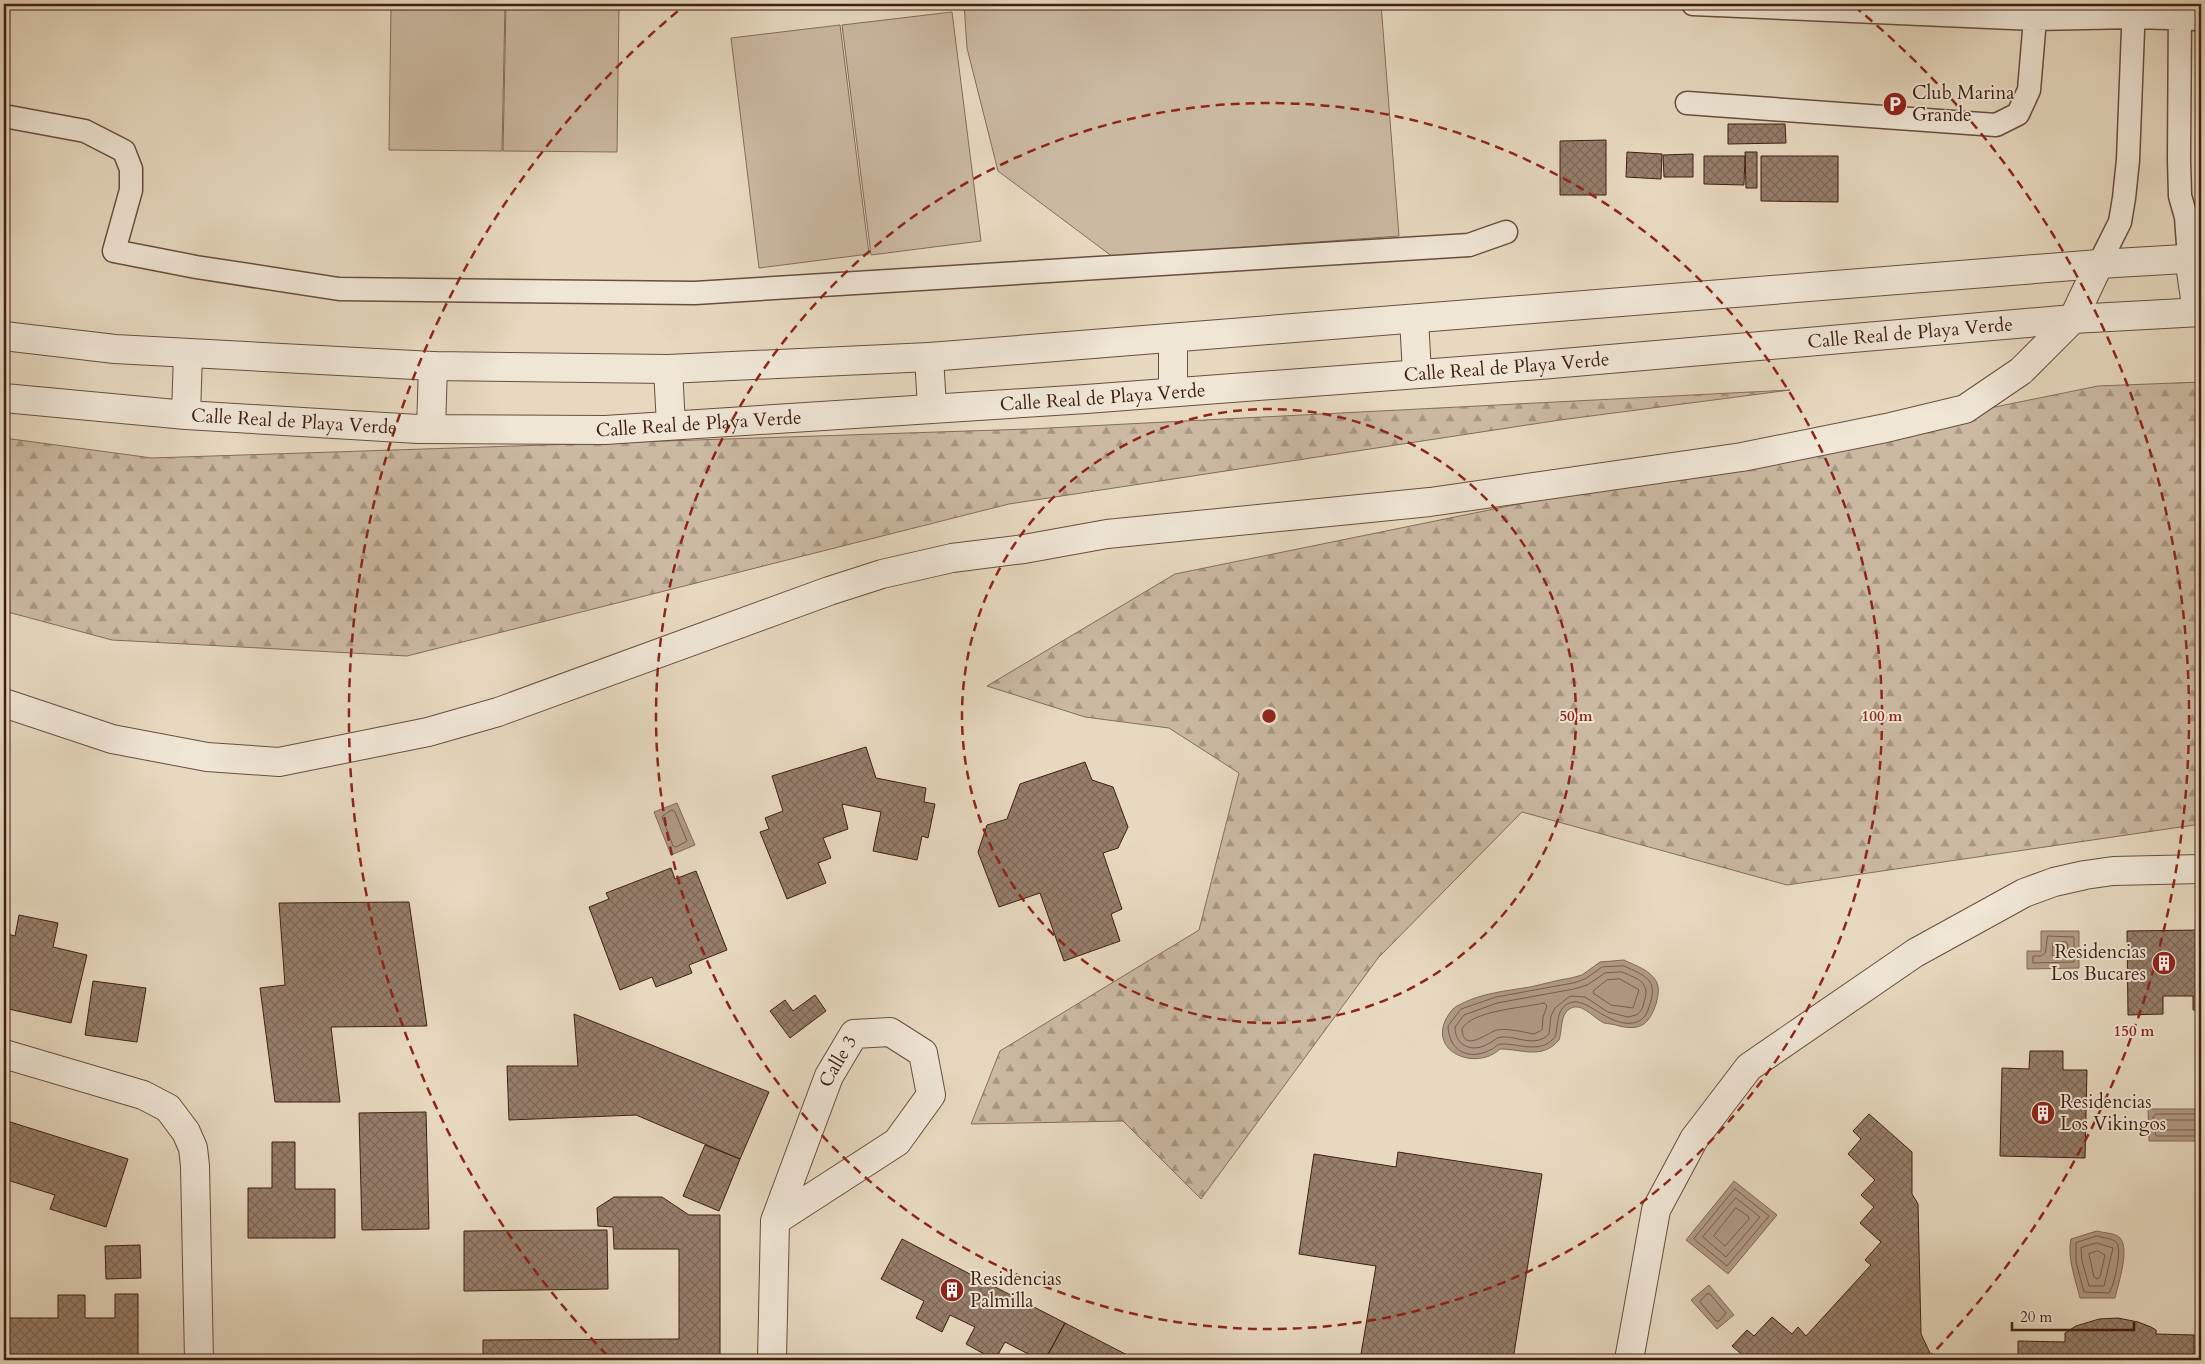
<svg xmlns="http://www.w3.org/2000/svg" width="2205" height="1364" viewBox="0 0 2205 1364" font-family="Cardo,serif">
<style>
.grass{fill:#cbb9a2;stroke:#866c5a}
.forest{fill:url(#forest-firs);stroke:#866c5a}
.water{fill:#af9984;stroke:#836856}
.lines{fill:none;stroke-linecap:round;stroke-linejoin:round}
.shore{stroke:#785c4a;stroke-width:1}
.building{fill:url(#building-cross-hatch);stroke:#411e11}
.service-casing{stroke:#6a4d3d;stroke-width:25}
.minor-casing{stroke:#6a4d3d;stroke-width:30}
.tertiary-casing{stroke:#6a4d3d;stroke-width:30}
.service{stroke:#efe6d6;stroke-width:22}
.minor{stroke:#efe6d6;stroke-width:28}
.tertiary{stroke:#efe6d6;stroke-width:28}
.ring{fill:none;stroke:#8f2418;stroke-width:2.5;stroke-dasharray:9 6}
.labels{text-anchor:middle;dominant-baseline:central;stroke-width:4;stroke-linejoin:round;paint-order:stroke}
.poi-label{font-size:19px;fill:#411e11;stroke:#efe6d6;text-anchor:start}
.street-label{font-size:19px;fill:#411e11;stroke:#efe6d6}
.centre{fill:#8f2418;stroke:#efe6d6;stroke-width:2.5}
.ring-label{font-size:15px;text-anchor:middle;font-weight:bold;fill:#8f2418;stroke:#efe6d6;stroke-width:4;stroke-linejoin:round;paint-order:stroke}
</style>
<defs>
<pattern id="forest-firs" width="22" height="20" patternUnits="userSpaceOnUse" patternTransform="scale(1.25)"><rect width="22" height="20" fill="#cbb9a2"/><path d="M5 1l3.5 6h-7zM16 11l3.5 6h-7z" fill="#a69683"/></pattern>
<pattern id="building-cross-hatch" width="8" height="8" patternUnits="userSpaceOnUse" patternTransform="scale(1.25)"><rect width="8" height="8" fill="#977f6c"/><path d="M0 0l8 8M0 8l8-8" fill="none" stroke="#7d6757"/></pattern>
</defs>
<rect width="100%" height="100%" fill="#e7d9c0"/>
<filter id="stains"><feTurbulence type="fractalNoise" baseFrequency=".004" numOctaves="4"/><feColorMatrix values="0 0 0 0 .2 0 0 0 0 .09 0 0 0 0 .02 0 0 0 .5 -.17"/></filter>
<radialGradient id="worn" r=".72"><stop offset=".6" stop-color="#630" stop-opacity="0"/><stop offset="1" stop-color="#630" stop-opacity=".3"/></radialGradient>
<path class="grass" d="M391,4H505L502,151L389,150Z
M506,4H619L617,152L503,151Z
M964,4H1381L1399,236L1113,257L998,171L967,48Z
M952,12L981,241L871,255L842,25Z
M840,25L869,254L759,268L731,38Z"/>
<path class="forest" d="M2201,382V824L1787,885L1522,812L1378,958L1201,1199L1123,1121L971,1124L1000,1051L1199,930L1239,773L1169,728L1085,717L987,686L1175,574L2098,386Z
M1790,390L1560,420L1009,504L407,656L112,640L4,611V438L152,458L1029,429Z"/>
<path class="water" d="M677,803L695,845L671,855L654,812Z
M2041,931H2079V968L2027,969V951H2041Z
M1624,960C1636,966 1650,970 1656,981C1660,988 1658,996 1656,1004C1649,1024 1641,1031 1619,1026C1614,1024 1609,1024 1604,1023C1595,1019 1584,1005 1574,1007C1559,1011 1563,1029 1559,1040C1542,1060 1522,1049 1500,1049C1477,1071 1429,1053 1446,1019C1449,1014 1453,1007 1459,1005C1481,993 1506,991 1530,987C1544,984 1557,980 1571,978L1582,975L1600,962Z
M2148,1109H2201V1141H2149Z
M1734,1181L1777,1215L1728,1274L1686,1240Z
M2097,1231C2104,1233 2114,1233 2119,1237C2131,1247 2118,1284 2115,1298H2080C2075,1278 2067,1257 2071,1239Z
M1709,1285L1734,1315L1717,1329L1691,1300Z"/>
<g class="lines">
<path class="shore" d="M672,810L675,812L687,841L676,847L673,846L662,817Z
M2048,936L2074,937V962L2033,963V956H2041L2045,953Z
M2066,942L2068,945L2067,956H2052L2053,943Z
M1624,966C1646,976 1659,980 1649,1007C1647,1014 1644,1019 1637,1022C1612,1030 1589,999 1573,1002C1555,1006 1559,1024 1555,1037C1540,1055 1519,1043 1500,1044C1496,1045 1494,1049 1490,1050C1468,1061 1449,1051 1448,1026L1461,1009L1496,997L1573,983L1585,979L1602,967Z
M1622,972C1638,979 1651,982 1644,1002C1643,1008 1641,1012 1636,1015L1628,1017L1608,1012L1585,997L1570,996L1555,1008L1551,1016L1549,1034C1535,1048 1518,1036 1501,1037C1495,1038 1493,1042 1488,1044C1472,1053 1455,1046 1455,1027L1464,1015L1497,1003L1574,989L1587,985L1605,973Z
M1620,979L1639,990L1633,1008L1611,1005L1593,993L1594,990L1607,980Z
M1544,1003L1547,1006L1543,1017L1542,1030L1534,1034C1522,1032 1509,1028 1497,1030C1488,1032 1463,1054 1462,1029C1472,1010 1524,1008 1544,1003Z
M2201,1114H2156L2153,1117L2156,1136H2201
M2201,1120H2162L2160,1123L2162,1130H2201
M1735,1189L1769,1216L1727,1266L1694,1239Z
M1736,1198L1760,1217L1726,1257L1703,1237Z
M1736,1208L1748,1216L1749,1219L1725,1246L1714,1236Z
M2097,1236C2103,1238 2112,1238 2116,1242C2123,1248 2114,1286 2109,1293L2084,1292L2076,1262V1243Z
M2097,1243L2113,1248L2104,1286H2089L2082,1261L2081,1248Z
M2098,1251L2105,1255L2100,1277L2097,1279L2094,1277L2089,1254Z
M1707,1294H1710L1726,1313L1719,1321H1716L1700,1302Z"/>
</g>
<path class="building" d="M1728,124H1785L1786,143L1728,144Z
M1606,140V195H1560V141Z
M1627,152L1662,154L1661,179L1626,177Z
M1745,152H1757V188H1746Z
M1693,154V177H1664L1663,155Z
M1704,156H1745L1744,185L1704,184Z
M1761,156H1838V202L1761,201Z
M866,747L876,778L926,788L924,802L935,804L928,838L922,836L917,860L873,851L881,812L842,804L848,829L823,838L831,858L818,863L826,883L787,899L760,832L769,829L765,818L783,811L772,776Z
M1085,762L1092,780L1113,787L1128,827L1118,848L1103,853L1122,909L1111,914L1120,941L1064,961L1040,893L999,907L978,852L987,825L1007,819L1020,784Z
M671,868L675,879L696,871L727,950L689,965L692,973L656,987L652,977L620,990L589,907L609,899L606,893Z
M409,902L427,1026L331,1027L340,1102H275L260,988L285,985L279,903Z
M19,915L58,923L53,947L87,955L71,1023L4,1008V933L15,936Z
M2201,930V1010H2193V996H2163V1014L2128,1015L2127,931Z
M93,981L146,988L137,1042L85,1035Z
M815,995L826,1011L790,1038L770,1011L785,1000L793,1011Z
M574,1014L769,1092L740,1159L636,1115L509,1120L507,1066H578Z
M2030,1051H2063V1070H2087L2085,1158L2000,1156L2002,1068L2029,1069Z
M426,1112L429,1229L362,1230L359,1113Z
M1869,1114L1912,1152V1194L1918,1204L1921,1334L1930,1353L1924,1360H1748L1732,1346L1747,1330L1754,1336L1772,1317L1792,1334L1798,1327L1806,1336L1871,1265L1865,1260L1881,1242L1860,1223L1874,1207L1861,1195L1875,1180L1848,1154L1861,1139L1853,1131Z
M4,1120L128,1159L106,1227L50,1209L55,1195L4,1179Z
M272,1142H295V1189H335V1238H248V1188H272Z
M705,1145L740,1159L719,1211L683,1196Z
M1398,1152L1542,1174L1513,1360H1360L1376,1266L1299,1254L1314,1154L1396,1167Z
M614,1197H662L689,1215H720V1360H483V1340L679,1339V1249H614L613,1227L598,1226L597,1208Z
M607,1230L608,1289L464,1291V1231Z
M902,1239L1065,1323L1045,1360H1040L1005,1342L995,1360L966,1344L975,1327L950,1315L942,1332L916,1318L924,1301L881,1279Z
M140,1245L141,1278L106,1279L105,1246Z
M115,1294H138V1360H4V1318H58V1295H85V1318H115Z
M2118,1318L2138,1322L2151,1327L2156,1330V1334L2194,1335V1360H2018V1341L2065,1342V1333L2076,1326L2099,1319Z
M1065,1323L1137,1360H1045Z"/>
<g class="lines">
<g class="service-casing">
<path id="service" d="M1693,4L2035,19L2134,17L2201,19
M2180,4L2179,160L2180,196L2186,217L2189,258
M1687,103L1996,125L2018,114L2029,90L2035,19
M4,116L85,131L124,151L131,169V190L114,251L196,267L339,289L695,293L1469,245L1506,232
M2099,264L2120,222L2124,198L2128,160L2134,4"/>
</g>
<g class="minor-casing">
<g id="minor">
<path d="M2189,258L2197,312"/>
<path d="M4,703L112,739L207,757L279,762L428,732L498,712L829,591L882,574L952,558L1024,549L1107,534L1430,502L1742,457L1886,428L1965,409L2021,371L2073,319L2099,264"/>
<path d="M4,1054L143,1095L168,1108L186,1132L193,1148L195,1166L199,1360"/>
<path id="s1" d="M772,1360L775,1221L829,1076L854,1034L890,1032L923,1053L931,1095L897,1142L775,1221"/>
<path d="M1629,1360L1656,1210L1694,1139L1749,1067L1915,953L2024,893L2054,882L2085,875L2113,871L2201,869"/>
</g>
</g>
<g class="tertiary-casing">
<g id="tertiary">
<path d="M1414,319L1417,373"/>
<path d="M4,336L115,349L433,366L668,369L929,357L2099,264L2201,258"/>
<path d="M1173,338V392"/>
<path d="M929,357L932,407"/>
<path d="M668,369L671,425"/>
<path id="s2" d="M4,398L186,415L418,429L605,430L1086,399L1540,365L2073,319L2201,312"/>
<path d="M186,415L188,353"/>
<path d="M431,429L433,366"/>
</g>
</g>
<use href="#service" class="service"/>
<use href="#minor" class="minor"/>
<use href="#tertiary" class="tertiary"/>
</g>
<g class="ring">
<circle cx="1269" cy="716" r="307"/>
<circle cx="1269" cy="716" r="613"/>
<path d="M607 1355A920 920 0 0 1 684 6M1854 6A920 920 0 0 1 1931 1355"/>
</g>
<defs>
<g id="parking-disc" transform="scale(1.25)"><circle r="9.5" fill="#8f2418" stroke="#efe6d6"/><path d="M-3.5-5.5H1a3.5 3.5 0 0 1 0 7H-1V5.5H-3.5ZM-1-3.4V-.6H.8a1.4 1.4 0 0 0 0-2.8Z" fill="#fff"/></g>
<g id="building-disc" transform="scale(1.25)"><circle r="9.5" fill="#8f2418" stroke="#efe6d6"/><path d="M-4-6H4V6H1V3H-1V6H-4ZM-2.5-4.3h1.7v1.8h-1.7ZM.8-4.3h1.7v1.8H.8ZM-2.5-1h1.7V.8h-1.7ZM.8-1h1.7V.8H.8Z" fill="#fff"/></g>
</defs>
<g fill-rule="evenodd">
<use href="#parking-disc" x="1895" y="104"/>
<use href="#building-disc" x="2164" y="963"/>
<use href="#building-disc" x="2043" y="1113"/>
<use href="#building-disc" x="952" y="1290"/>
</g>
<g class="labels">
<g class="poi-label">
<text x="1912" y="93">Club Marina<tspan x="1912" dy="22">Grande</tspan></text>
<text x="2146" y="952" text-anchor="end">Residencias<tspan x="2146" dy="22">Los Bucares</tspan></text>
<text x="2060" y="1102">Residencias<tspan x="2060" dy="22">Los Vikingos</tspan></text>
<text x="970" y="1279">Residencias<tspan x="970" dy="22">Palmilla</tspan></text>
</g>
<g class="street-label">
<text stroke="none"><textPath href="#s2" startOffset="1911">Calle Real de Playa Verde</textPath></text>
<text stroke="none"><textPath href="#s2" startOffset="1506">Calle Real de Playa Verde</textPath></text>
<text stroke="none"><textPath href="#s2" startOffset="1101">Calle Real de Playa Verde</textPath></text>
<text stroke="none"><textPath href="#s2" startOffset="291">Calle Real de Playa Verde</textPath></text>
<text stroke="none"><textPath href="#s2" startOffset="696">Calle Real de Playa Verde</textPath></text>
<text stroke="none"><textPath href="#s1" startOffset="311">Calle 3</textPath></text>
</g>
</g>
<circle cx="1269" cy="716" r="8" class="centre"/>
<g class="ring-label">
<text x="1576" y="721">50 m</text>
<text x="1882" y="721">100 m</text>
<text x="2134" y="1036">150 m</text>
</g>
<rect width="2205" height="1364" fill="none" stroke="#e7d9c0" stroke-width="20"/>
<rect x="5" y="5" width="2195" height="1354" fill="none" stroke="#411e11" stroke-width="2.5"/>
<rect x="10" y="10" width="2185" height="1344" fill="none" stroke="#411e11"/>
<path d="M2012 1322v8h122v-8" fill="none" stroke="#411e11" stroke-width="2.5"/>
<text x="2020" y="1322" font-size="15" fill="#411e11" stroke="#efe6d6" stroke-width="4" paint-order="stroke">20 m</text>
<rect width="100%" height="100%" filter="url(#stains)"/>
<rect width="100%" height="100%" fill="url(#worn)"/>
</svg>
